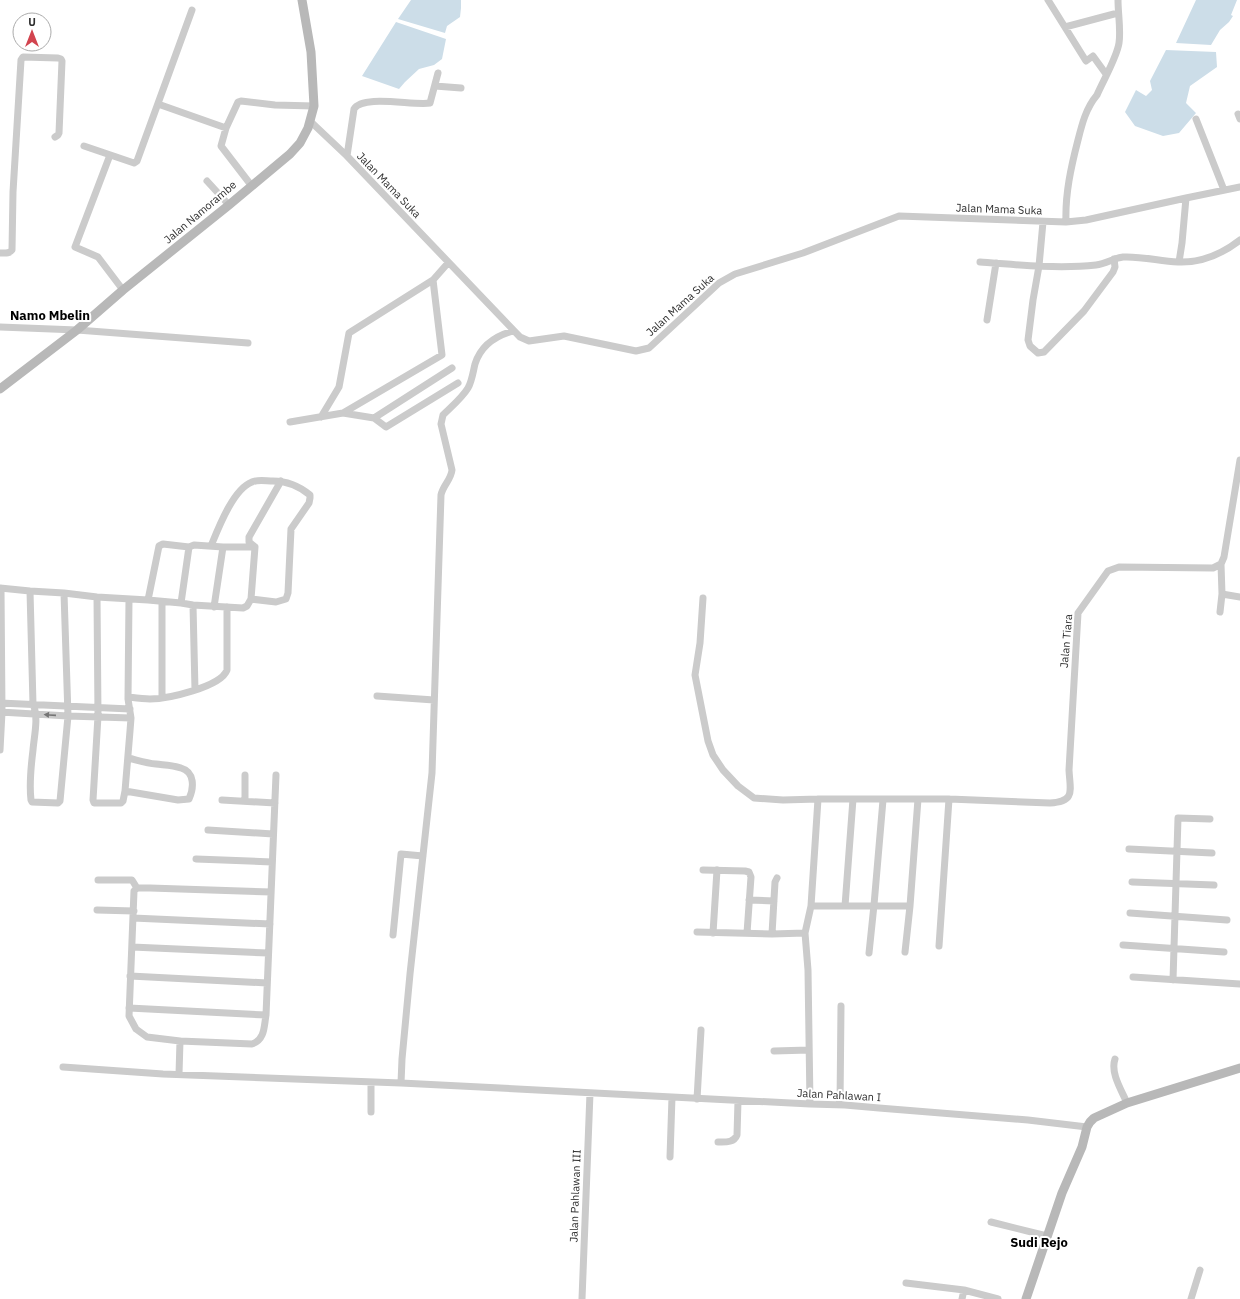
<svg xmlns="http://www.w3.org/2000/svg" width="1240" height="1299" viewBox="0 0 1240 1299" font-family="'IBM Plex Sans',sans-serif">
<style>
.water{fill:#ccdde8}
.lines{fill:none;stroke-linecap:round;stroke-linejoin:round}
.minor{stroke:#cbcbcb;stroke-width:7}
.secondary{stroke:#b8b8b8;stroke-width:9}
.oneway{fill:#757575}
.labels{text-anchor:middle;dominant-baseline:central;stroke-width:4;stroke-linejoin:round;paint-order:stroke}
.street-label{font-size:11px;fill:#2e2e2e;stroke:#fff}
.quarter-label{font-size:13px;font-weight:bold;fill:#000;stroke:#fff}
</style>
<rect width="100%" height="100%" fill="#fff"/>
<path class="water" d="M411,0H461V8L460,17L447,26L445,33L398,19Z
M1196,0H1237L1231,15L1233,16L1229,22L1220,30L1211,45L1176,43Z
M396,22L446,39L442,59L434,65L419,69L405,82L399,89L362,76Z
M1166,50L1216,52L1217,67L1190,86L1186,103L1196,113L1179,133L1163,136L1135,126L1125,112L1136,90L1146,96L1152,90L1150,81Z"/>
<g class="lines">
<path class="minor" d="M1048,0L1086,61L1093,56L1106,74
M1065,27L1114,14
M435,86L461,88
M158,104L226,128
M1238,114L1240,119
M1196,119L1224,190
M310,121L347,156L520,337L529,341L564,336L636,351L649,348L719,283L735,274L803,253L899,216L1066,222L1086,220L1186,198L1240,187
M84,146L134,163L137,161L192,10
M110,155L75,247L98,257L123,290
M347,156L354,109C363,94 414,106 430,103L438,73
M207,181L229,205
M251,185L221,146L226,128L238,102L241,101L275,105L314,106
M1043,222L1039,266L1033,300L1028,340L1030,346L1038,353L1044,352L1084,311L1113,272L1115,267L1114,259
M1066,222C1065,194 1071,167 1078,140C1082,124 1086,108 1097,95C1103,81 1117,57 1119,43C1121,30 1118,14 1118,0
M0,253C5,253 9,254 12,250L13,192L21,60L23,57L58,58L61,59L62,61L59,133L58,135L55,137
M980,262C1017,265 1060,269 1096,265C1106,264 1114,258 1123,257C1141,256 1159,261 1178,262C1201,263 1222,254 1240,240
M1179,262L1182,243L1186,198
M987,320L996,263
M0,327L77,330L248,343
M343,413L374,418L452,368
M321,417L339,387L349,333L433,280
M374,418L386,427L458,383
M290,422L343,413L442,355L433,280L448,263
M211,546C218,529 233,489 252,482C258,479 266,481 273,481C287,481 299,486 310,495V498L309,503L291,529L288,593L286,599L276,602L251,599
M1221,564L1222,594L1240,597
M0,588L30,591L64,593L97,597L148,600L159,546L163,544L189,547L194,545L223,547H255L249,542V537L281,481
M30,591L33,704C39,718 34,736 33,750C31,766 29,784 31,800L32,802L58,803L60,801L68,716L64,593
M97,597L98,716L93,800L94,803H121L123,801L125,791L130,731L131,718L128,699L129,599
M703,598L700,643L695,675L708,741L713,755L723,770L738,786L754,798L783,800L818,799H949L1050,803C1076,802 1070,790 1069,770L1078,613L1108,571L1119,567L1213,568L1221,564L1224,557L1240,460
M148,600L181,603L193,605L243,608L247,606L251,599L255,547
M162,602V697
M181,603L189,547
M193,605L195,690
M214,607L223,547
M1220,612L1222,594
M377,696L434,700
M128,697C136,698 143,699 150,699C167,699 221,687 227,670V607
M0,703L130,709
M0,712L68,716L131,718
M0,750L2,712L1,588
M125,791L178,800L189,799C194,788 195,772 181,768C173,765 164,765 156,764C146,763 137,760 128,758
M222,800L275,803
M245,801V775
M208,830L273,834
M1129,849L1212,853
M196,859L272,862
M703,870L745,871L749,872L751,877L747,933
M98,880H132L137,888
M1132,882L1214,885
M749,900L774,901
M811,906H910
M845,906L853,799
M97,910L134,911
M1130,913L1227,920
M133,918L270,924
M697,932L772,934L805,933
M713,933L717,870
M772,934L775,882L777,878
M393,935L401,854L423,856
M1123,945L1224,952
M939,946L949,799
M132,947L268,953
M905,952L910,906L918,799
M869,953L874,905L883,800
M130,976L267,983
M1133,977L1240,984
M1173,980L1178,818L1210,819
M129,1008L266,1015
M180,1041L147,1037L136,1029L129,1016L134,891L137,888H150L271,892
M774,1051L809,1050
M1115,1059C1110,1073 1122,1091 1127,1103
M63,1067L163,1074L401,1083L810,1104L845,1105L879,1108L1028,1120L1087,1127
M179,1074L180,1041L252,1044C265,1040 264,1026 266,1015L276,775
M401,1083L402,1059L410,974L432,773L441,495C443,485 451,480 452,470L441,424L443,415C451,407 462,398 468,388C472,381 473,372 475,364C481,345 495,336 513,331
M697,1099L701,1030
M810,1104L808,970L805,933L811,906L818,799
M840,1105L841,1006
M371,1112V1082
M718,1142C725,1142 734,1143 737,1135L738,1101
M670,1157L672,1097
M991,1222L1047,1236
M906,1283L964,1290L998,1299
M582,1299L590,1093
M962,1299L964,1290
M1191,1299L1200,1270"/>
<path class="secondary" d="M0,389L77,330L123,290L229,205L290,154L300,143L308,128L314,106L311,52L302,0
M1026,1299L1062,1193L1082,1147L1087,1127L1090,1122L1094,1118L1127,1103L1240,1068"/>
</g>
<defs><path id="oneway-solid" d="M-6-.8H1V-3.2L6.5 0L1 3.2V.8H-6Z"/></defs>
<use class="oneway" href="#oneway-solid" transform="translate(50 715) rotate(-176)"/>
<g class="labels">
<g class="street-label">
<text transform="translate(389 185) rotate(46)">Jalan Mama Suka</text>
<text transform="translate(999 209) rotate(2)">Jalan Mama Suka</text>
<text transform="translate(200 212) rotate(-40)">Jalan Namorambe</text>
<text transform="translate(680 305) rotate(-42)">Jalan Mama Suka</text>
<text transform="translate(1066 641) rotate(-85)">Jalan Tiara</text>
<text transform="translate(839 1095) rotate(3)">Jalan Pahlawan I</text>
<text transform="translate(575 1196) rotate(-88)">Jalan Pahlawan III</text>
</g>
<g class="quarter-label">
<text x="50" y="315">Namo Mbelin</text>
<text x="1039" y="1242">Sudi Rejo</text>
</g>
</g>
<g transform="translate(32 32)"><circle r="19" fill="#ffffff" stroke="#ababab"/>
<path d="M0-3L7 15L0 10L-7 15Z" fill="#d2444f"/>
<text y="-6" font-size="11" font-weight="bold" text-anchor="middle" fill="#2e2e2e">U</text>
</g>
</svg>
